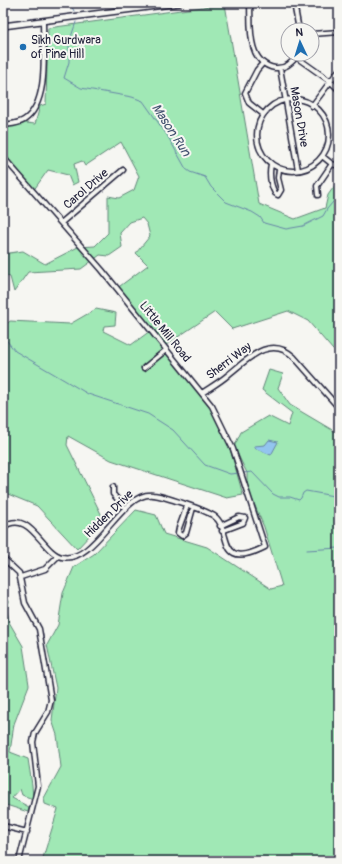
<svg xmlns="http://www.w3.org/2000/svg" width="342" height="864" viewBox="0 0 342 864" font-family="Pangolin,sans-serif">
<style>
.green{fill:#a0e8b5;stroke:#618578}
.water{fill:#93c5ef;stroke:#6684a7}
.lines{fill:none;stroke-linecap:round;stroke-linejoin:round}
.stream{stroke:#6684a7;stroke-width:1}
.minor-casing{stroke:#22223b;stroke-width:7}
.major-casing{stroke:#22223b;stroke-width:8}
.minor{stroke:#f6f6f2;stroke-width:4}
.major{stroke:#f6f6f2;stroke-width:5}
.poi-dot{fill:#1f6fb2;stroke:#f6f6f2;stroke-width:1.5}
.labels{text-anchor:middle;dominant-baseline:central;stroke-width:4;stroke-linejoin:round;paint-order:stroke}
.poi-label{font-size:12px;fill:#22223b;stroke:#f6f6f2;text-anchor:start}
.street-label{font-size:12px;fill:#22223b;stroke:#f6f6f2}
.water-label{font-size:13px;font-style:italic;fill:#445371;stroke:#f6f6f2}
</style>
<rect width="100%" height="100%" fill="#f6f6f2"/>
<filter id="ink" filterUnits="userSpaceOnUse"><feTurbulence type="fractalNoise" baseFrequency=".025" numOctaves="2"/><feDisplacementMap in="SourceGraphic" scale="8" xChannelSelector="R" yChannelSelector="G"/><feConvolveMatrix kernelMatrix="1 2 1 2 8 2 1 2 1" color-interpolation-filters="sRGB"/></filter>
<g filter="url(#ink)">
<path class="green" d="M225,4L259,204L295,219L325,208L328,195L339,180V353L333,350L308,321L288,311L232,329L215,312L163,347L222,420L243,495L227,498L111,460L68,436L67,445L104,520L77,549L37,506L3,492V327L10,321L70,324L96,309L116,313L115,325L104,326L103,331L131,345L150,331L116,289L148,265L136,253L150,236L147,224L142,218L130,222L120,233L122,247L109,256L100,255L81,269L28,272L14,292L10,277L3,275V254L23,251L45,264L78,247L95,246L108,233V196L119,198L134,190L139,176L121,142L85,166L82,161L74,164L78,182L72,185L68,175L48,170L33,191L8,164L3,170V129H7L8,121L35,124L40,106L46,104L48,28Z
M269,370L283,374L278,388L290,405L339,434V861H42L58,809L45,804L44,798L61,767L57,735L52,720L56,688L47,645L58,625L63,593L74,567L94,554L136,510L156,515L164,534L207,547L271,589L282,586L264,527L247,487V473L234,447L241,432L268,416L288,426L292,413L262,390Z
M3,595L9,601L7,610L9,622L23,646L29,685L14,724L10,752L28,759L32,785L33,799L22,795L20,789L12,798L29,807L28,812L3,804Z"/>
<path class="water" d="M269,440L278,442L271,455L254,448V446L265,445Z"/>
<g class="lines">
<path class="stream" d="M70,3L74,11
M76,22L69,43V62L64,78L81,88L132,97L143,101L167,135L186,169L190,172L205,177L211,187L226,202L252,212L260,217L264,223L286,229L303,226L323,216L327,209L339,195
M3,336L15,351L88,394L148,414L173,430L205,465L230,474L240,473
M243,473L252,472L273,494L279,497H290L299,500L301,498L303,493L306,491L339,497
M307,550L339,548"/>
<g class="minor-casing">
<path id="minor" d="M250,3C251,24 246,63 275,68C285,69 293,62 298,54
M294,3L299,30
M312,34L339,32
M296,57L330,81L339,90
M280,68L298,170
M257 135a36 36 0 1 1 72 0a36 36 0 1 1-72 0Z
M312,106L339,70
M263,114L249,103L245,93L257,70L263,63
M3,125C10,124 18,124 24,120C50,103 43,49 43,21
M322,156L332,164L339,166
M3,157L102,270L212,406L233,449L265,547C215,572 233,529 214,516C205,510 164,496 153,495C121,491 96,564 62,557C42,553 30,508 3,527
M271,164C269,174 270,184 275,193L278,195L281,190L278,178L279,169
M318,195L317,186L332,164
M61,223L123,170
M144,368L166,350
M202,393C211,387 220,382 228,375C247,360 270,334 294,357L339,408
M113,487V494L126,509
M187,506L179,528L178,533L182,536L186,533L193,508
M220,526L239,517L245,518L243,523L222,531
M3,558L19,573L25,603L39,629L51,700L48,712L35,733L33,742L38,786L19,861
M21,577L45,569L58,556
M3,826L27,832"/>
</g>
<g class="major-casing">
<path id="major" d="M3,26L179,3"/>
</g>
<use href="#minor" class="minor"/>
<use href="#major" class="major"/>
</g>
</g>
<circle class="poi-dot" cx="23" cy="47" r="4"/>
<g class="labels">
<g class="poi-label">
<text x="31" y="40">Sikh Gurdwara<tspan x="31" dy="14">of Pine Hill</tspan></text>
</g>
<g class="street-label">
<text transform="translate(299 117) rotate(80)">Mason Drive</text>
<text transform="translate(86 189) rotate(-41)">Carol Drive</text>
<text transform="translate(165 332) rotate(51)">Little Mill Road</text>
<text transform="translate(229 361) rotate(-37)">Sherri Way</text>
<text transform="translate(109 514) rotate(-44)">Hidden Drive</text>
</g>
<g class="water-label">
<text transform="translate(171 130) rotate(57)">Mason Run</text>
</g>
</g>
<rect width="342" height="864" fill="none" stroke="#f6f6f2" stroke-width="16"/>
<rect x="8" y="8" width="326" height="848" fill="none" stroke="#22223b" stroke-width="1.5" filter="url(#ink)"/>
<g transform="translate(300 42) rotate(356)"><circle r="19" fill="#f6f6f2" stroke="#a1a1a9"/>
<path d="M0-3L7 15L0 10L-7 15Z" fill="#1f6fb2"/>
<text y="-6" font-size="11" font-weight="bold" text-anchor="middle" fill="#22223b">N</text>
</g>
</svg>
